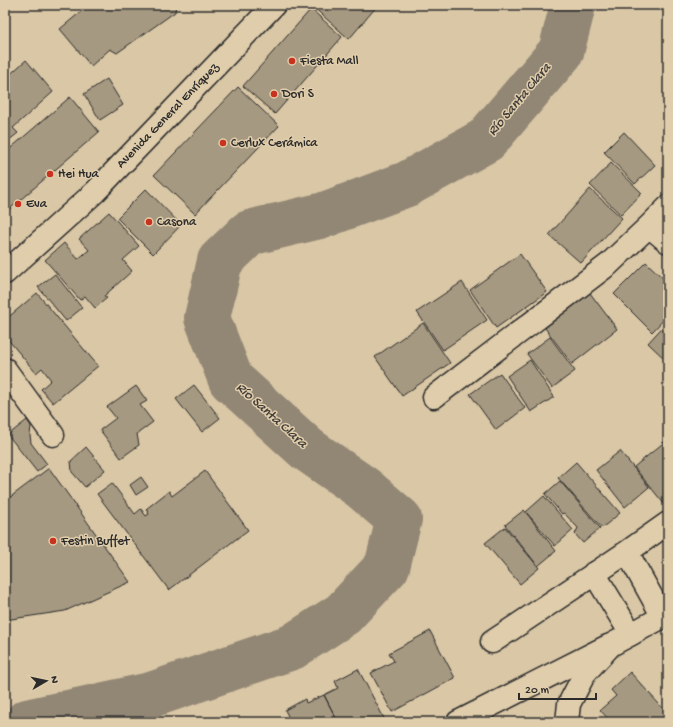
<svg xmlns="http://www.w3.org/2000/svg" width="673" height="727" viewBox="0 0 673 727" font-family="'Gochi Hand',sans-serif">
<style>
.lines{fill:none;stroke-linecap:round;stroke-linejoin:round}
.river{stroke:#928774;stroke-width:46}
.building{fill:#a69981;stroke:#2b2b2b}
.minor-casing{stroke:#2b2b2b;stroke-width:25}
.secondary-casing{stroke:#2b2b2b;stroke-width:25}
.trunk-casing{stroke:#2b2b2b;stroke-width:25}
.minor{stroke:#e0cdab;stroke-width:22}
.secondary{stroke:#e0cdab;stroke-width:22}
.trunk{stroke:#e0cdab;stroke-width:22}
.poi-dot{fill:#c8321e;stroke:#e0cdab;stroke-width:1.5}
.labels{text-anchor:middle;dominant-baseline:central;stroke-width:3;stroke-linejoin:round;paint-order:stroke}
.poi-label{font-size:13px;fill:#2b2b2b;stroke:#e0cdab;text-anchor:start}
.street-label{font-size:13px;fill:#2b2b2b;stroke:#e0cdab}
.water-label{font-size:14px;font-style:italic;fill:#403d3a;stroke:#e0cdab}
</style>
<rect width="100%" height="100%" fill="#d9c7a6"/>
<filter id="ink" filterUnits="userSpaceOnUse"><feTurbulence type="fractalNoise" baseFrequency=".025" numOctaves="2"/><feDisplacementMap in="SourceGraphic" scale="8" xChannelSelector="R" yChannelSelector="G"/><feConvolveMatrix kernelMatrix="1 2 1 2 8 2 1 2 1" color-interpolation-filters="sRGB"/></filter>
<g filter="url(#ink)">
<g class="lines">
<path class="river" d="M27,722L151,695L292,647L343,614L387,567L399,519L363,488L307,449L231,380L207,318L220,261L249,233L324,215L407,184L486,140L561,52L573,5"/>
</g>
<path class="building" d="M89,5H176L175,12L117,53L110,49L91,66L60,29Z
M311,5H378L349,39Z
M311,9L342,37L275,114L243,86Z
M26,60L53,92L13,128L18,133L8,141L5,138V79Z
M107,79L123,105L100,120L84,94Z
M238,87L279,126L195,214L154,175Z
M70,97L99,132L5,213V153Z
M624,132L655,165L635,184L604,152Z
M611,163L642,193L621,215L590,185Z
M146,189L181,225L153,254L117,218Z
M590,189L622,218L581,263L549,235Z
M109,212L139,246L123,260L132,271L104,296L107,298L95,308L85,296L80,300L45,260L64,243L78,259L89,250L79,239Z
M520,254L547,292L496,328L470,290Z
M646,262L668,283V315L652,332L614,294Z
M55,274L82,308L66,321L38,287Z
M462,282L487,320L443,350L417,312Z
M37,293L98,366L53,403L41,389L51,380L42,368L36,373L5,336V320Z
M590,293L617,329L572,364L545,328Z
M668,321V362L648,343Z
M423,323L450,363L402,396L375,357Z
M550,337L575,371L552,388L527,354Z
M530,360L554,397L531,412L507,376Z
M500,373L525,408L496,430L470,394Z
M194,385L220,418L202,432L176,399Z
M136,386L147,401L140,405L153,422L137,434L139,445L121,458L100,430L116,418L107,407Z
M27,420L31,426L30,435L31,443L47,464L37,472L8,435Z
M668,439V502L665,505L634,467Z
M86,447L105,470L85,487L72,472L71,461Z
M620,451L649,487L625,507L596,470Z
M576,462L620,513L602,528L558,478Z
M49,468L130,582L65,611L5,620V501Z
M205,471L248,530L169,590L97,494L112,483L135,514L141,509L146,516L149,514L146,509L169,491L172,496Z
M141,477L148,487L136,495L130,485Z
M560,481L600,528L583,543L575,534L578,528L564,513L562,514L545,494Z
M544,496L573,530L555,546L526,512Z
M524,510L556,551L538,566L505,525Z
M505,527L539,568L520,584L485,543Z
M430,631L455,678L392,712L371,673L394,661L389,653Z
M358,669L386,722H338L324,695L338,688L335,681Z
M630,672L668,714V722H611L600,710L616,696L611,690Z
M324,695L338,722H291L285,710L305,699L306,703Z"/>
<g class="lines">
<g class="minor-casing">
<path id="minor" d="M649,226L668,207
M5,369L53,435
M434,397L609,264L649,226L668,242
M594,573L631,634
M663,617L627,552L668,523
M492,642L627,552"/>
</g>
<g class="secondary-casing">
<path id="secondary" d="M5,273L95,192L274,5
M458,722L608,646"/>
</g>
<g class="trunk-casing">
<path id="trunk" d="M567,722L569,704L585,673L611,645L668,614"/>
</g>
<use href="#minor" class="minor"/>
<use href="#secondary" class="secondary"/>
<use href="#trunk" class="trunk"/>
</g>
</g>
<g class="poi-dot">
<circle cx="292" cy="61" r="4"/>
<circle cx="274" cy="94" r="4"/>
<circle cx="223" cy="143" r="4"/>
<circle cx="50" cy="174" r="4"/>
<circle cx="18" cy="204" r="4"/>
<circle cx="149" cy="222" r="4"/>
<circle cx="53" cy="541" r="4"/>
</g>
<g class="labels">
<g class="poi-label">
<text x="300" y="61">Fiesta Mall</text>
<text x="282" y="94">Dori S</text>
<text x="231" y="143">Cerlux Cerámica</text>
<text x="58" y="174">Hei Hua</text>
<text x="26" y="204">Eva</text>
<text x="157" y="222">Casona</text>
<text x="61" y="541">Festin Buffet</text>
</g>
<g class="street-label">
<text transform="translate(168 116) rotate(-46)">Avenida General Enríquez</text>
</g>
<g class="water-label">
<text transform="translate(520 100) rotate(-50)">Río Santa Clara</text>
<text transform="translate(271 416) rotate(42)">Río Santa Clara</text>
</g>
</g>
<rect width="673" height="727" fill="none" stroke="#e0cdab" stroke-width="20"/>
<rect x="10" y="10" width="653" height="707" fill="none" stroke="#2b2b2b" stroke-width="1.5" filter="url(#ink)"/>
<g transform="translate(46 681) rotate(81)" stroke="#e0cdab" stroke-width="3" paint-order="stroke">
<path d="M0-3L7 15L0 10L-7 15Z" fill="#2b2b2b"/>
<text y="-6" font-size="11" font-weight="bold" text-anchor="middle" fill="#2b2b2b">N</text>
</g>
<path d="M519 693v6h77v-6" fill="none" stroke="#2b2b2b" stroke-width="2"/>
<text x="525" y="693" font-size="12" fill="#2b2b2b" stroke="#e0cdab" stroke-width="3" paint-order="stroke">20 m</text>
</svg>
